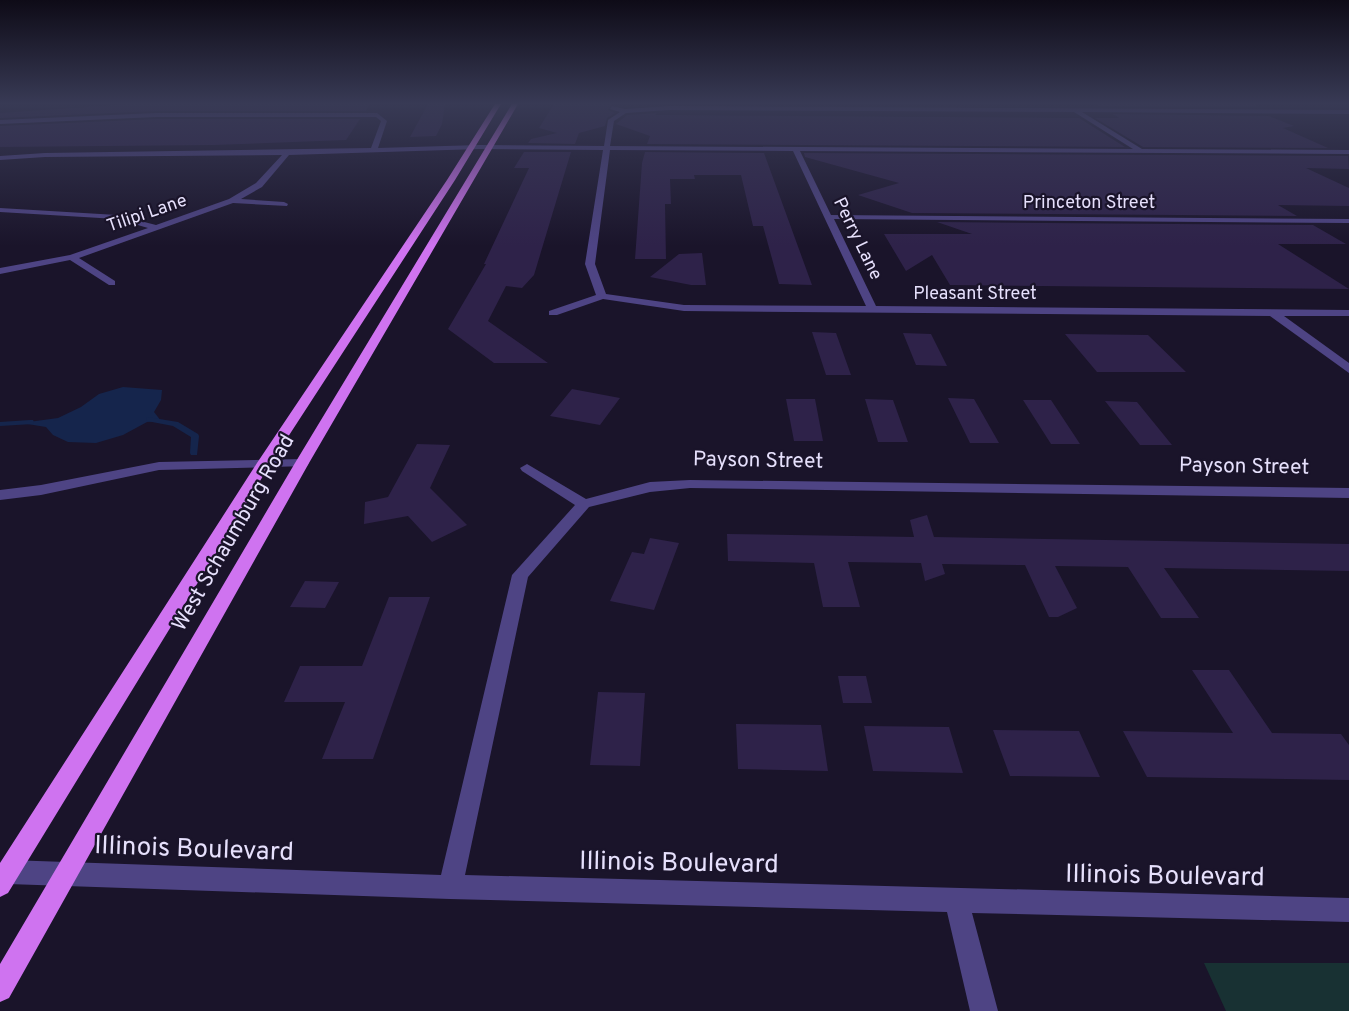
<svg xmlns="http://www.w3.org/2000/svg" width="1349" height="1011" viewBox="0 0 1349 1011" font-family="Overpass,sans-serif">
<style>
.green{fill:#183133}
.water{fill:#15254c}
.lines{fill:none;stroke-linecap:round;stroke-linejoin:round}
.stream{fill:#15254c;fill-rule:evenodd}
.building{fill:#2e2249}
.minor{fill:#4e4484;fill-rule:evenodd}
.major{fill:#cf73f0;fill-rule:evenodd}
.labels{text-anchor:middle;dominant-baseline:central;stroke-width:4.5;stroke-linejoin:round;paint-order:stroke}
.far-street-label{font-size:18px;fill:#e6e0fc;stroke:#1a142a}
.street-label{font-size:21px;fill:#e6e0fc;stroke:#1a142a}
.near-street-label{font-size:26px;fill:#e6e0fc;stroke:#1a142a}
</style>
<rect width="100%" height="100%" fill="#1a142a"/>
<path class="green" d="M1204,963H1349V1011H1226Z"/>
<path class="water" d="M123,387L162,390L161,400L154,412L161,421L147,422L123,435L96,443L68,442L53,435L46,427L21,423L58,418L81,407L99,394Z"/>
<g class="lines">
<path class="stream" d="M147,417L178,422L198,434L199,436L197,455H191L190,453L191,437L173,426L147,421L146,419Z
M30,420H33L34,422L33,424L0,426V422Z"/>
</g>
<path class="building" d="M131,104H370L366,111H156L0,118V113Z
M428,104H445L442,124L436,136L410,137Z
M554,104H611L608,110L615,113L607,118L605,126L579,133L575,144L528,143L531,139L557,133L539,128Z
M1095,104H1256L1255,107L1099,106Z
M657,113L655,115L1079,118L1125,147L647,144L650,136L616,124L627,115Z
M1113,114L1269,116L1294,126L1283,128L1328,148L1143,147L1095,118H1119Z
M156,119H360L346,140L214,145L0,147V126Z
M524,152H571L534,275L522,288L506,286L488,321L548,363H494L448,329L486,264H484L529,168H514Z
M645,152L764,153L812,285L779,284L763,226H753L741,175H694L695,179H670L671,204H665L666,259H635L642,163Z
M804,153L1348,156L1349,169L1306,168L1349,188V206L1278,205L1297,216L912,213L858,195L899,183L805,157Z
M937,222L1313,225L1346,244H1278L1349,289L950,285L932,255L906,271L884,234H972Z
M702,253L706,285H691L650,277L679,254Z
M812,332L836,333L851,375H826Z
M903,333L931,334L947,366L916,365Z
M1065,334L1148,335L1186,372H1097Z
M572,389L620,398L600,425L550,416Z
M948,398L974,399L999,443H970Z
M786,399H815L823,441H794Z
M865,399L893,400L908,442H878Z
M1023,400H1051L1080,444H1051Z
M1105,401L1137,402L1172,445H1140Z
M417,444L450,445L430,488L467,525L432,542L408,516L364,524L365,502L388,497Z
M927,515L934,537L1349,544V571L1164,568L1199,618H1161L1128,567L1055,566L1077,608L1058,617H1049L1025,565L942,564L945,574L925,581L921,563L848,562L860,607H823L814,563L728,561L727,534L914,537L910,520Z
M650,538L679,543L654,610L610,601L632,552L644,554Z
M305,581L339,582L325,608L290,607Z
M389,597H430L373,759H322L345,702H284L300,666H362Z
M1192,670H1229L1272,733L1341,734L1349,745V780L1147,777L1123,731L1233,733Z
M838,676H866L872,703H843Z
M598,692L645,693L640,766L590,765Z
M736,724L821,725L828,771L738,769Z
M864,726L949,727L963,773L873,771Z
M993,730L1079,731L1100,777L1010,776Z"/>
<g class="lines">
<path class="minor" d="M612,106L625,109L669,106L1349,110V114L1082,112L1142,149L1349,150V154L800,151L831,215L1349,219V223L834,219L876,306L1349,310V316H1284L1349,363V373L1270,316L684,311L603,299L557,315H549V311L596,295L585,264L603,150L479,149L289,155L262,187L241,199L284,202L288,204L287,206L233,203L79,258L115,281V285H109L70,260L0,274V268L70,255L148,228L117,219L0,212V208L117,215L156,225L229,199L256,183L282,155L45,157L0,160V156L45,153L371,148L381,121L376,117H156L0,124V120L156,113H377L387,121L378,148L479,145L604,146L608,120L620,112L610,109ZM669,110L1074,112L1133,149L610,146L614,121L626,113ZM610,150L793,151L866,306L684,305L606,294L595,264Z
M302,459L309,463L307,466L159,470L41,495L0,500V490L41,485L159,462Z
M527,464L586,499L650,482L690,480L1349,488V498L690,488L650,492L589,507L528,577L465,875L1349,898V922L972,913L998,1011H970L947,912L450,899L8,884L0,881V863L8,860L441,875L512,575L575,505L522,471L520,468Z"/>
<path class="major" d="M495,104H501L455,180L271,463L8,893L0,897V863L257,463L447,180Z
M512,104H518L309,463L9,998L0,1002V964L295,463Z"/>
</g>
<linearGradient id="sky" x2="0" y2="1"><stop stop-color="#0e0b17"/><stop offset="0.42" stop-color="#383a55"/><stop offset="1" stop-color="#383a55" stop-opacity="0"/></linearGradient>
<rect width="1349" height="246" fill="url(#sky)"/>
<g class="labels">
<g class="far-street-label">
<text x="1089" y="203">Princeton Street</text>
<text transform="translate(147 214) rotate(-19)">Tilipi Lane</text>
<text transform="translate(857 239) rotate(64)">Perry Lane</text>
<text x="975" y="294">Pleasant Street</text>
</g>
<g class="street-label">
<text transform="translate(758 461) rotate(1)">Payson Street</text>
<text transform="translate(1244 467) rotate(1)">Payson Street</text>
<text transform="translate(234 533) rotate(-60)">West Schaumburg Road</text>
</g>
<g class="near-street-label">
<text transform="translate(194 850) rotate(2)">Illinois Boulevard</text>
<text transform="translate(679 864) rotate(1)">Illinois Boulevard</text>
<text transform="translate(1165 877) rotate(1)">Illinois Boulevard</text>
</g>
</g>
</svg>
